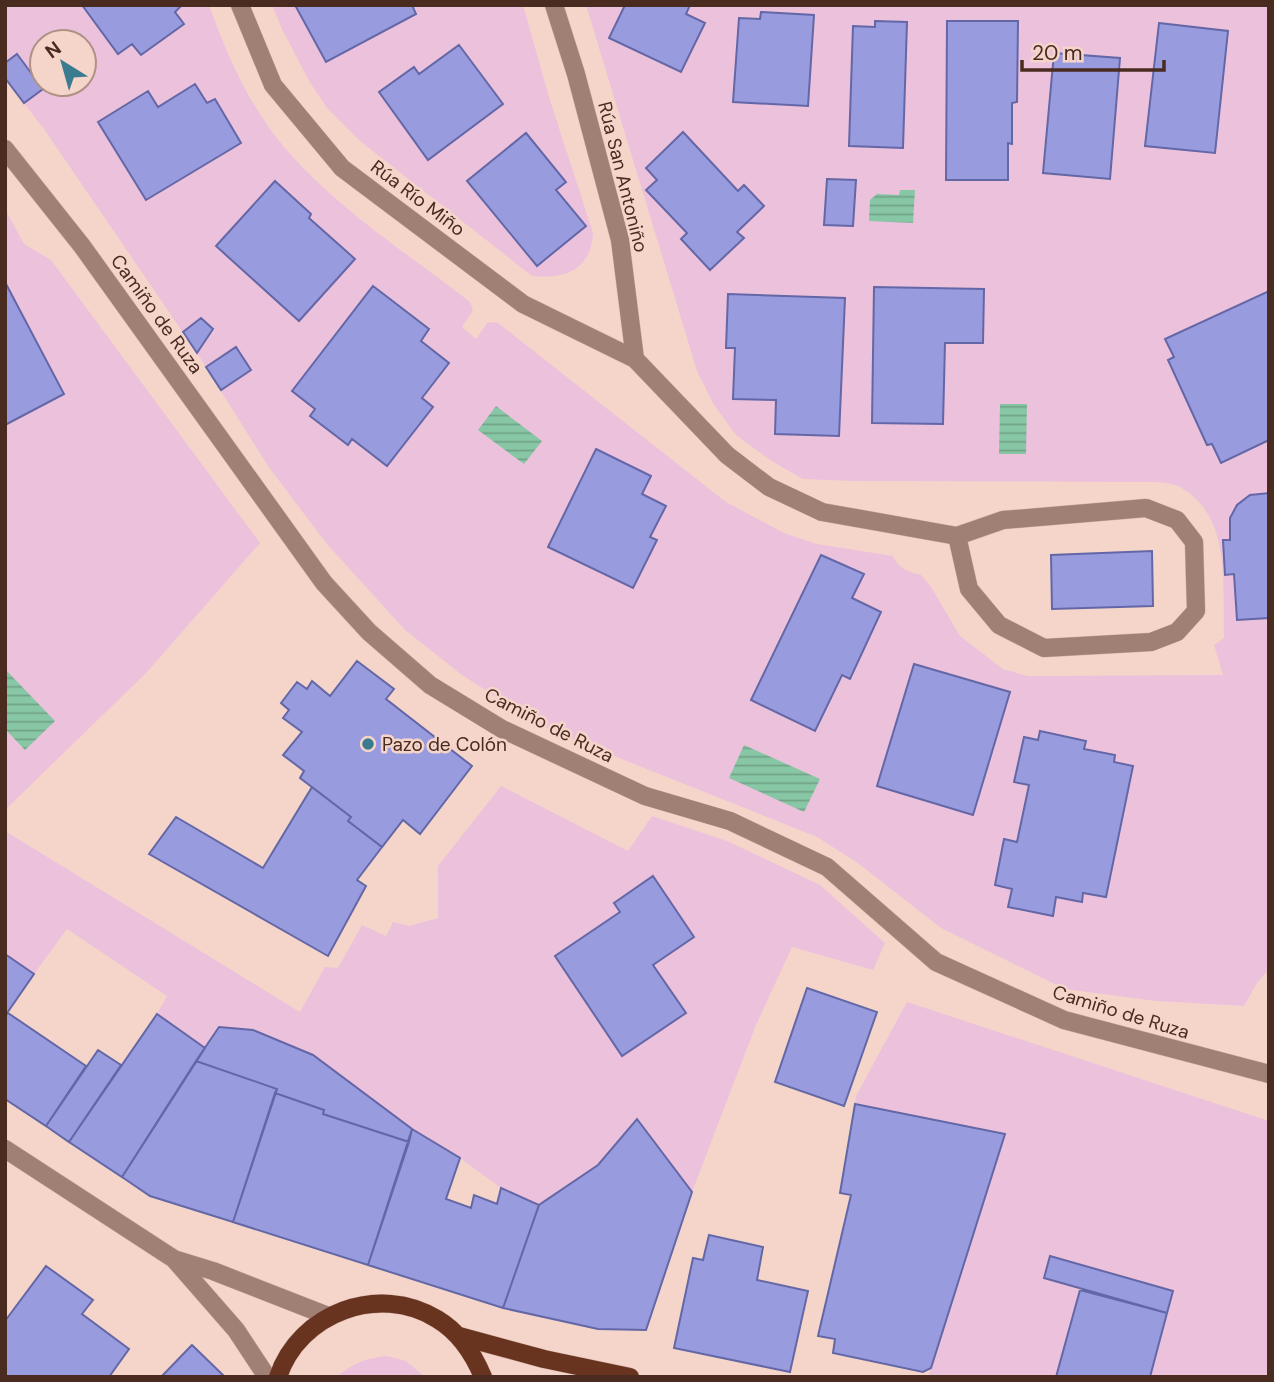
<svg xmlns="http://www.w3.org/2000/svg" width="1274" height="1382" viewBox="0 0 1274 1382" font-family="'DM Sans',sans-serif">
<style>
.grass{fill:#ecc1dc;fill-rule:evenodd}
.water{fill:url(#water-rules)}
.building{fill:#989cdf;stroke:#6467a6;stroke-width:2}
.lines{fill:none;stroke-linecap:round;stroke-linejoin:round}
.minor-casing{stroke:#d3b3a8;stroke-width:19}
.major-casing{stroke:#d3b3a8;stroke-width:19}
.minor{stroke:#a08074;stroke-width:18}
.major{stroke:#68331f;stroke-width:18}
.poi-dot{fill:#3b7b8f;stroke:#f5d5ca;stroke-width:2.5}
.labels{text-anchor:middle;dominant-baseline:central;stroke-width:5;stroke-linejoin:round;paint-order:stroke}
.street-label{font-size:19px;fill:#492b20;stroke:#f5d5ca}
.poi-label{font-size:19px;fill:#492b20;stroke:#f5d5ca;text-anchor:start}
</style>
<defs>
<pattern id="water-rules" width="6" height="5" patternUnits="userSpaceOnUse" patternTransform="scale(1.75)"><rect width="6" height="5" fill="#88c7a6"/><path d="M0 2.5h6" fill="none" stroke="#71a287"/></pattern>
</defs>
<rect width="100%" height="100%" fill="#f5d5ca"/>
<path class="grass" d="M5,5H209C227,56 249,105 284,147C335,207 408,254 470,302L473,310L462,327L476,339L488,322L498,323L726,502L784,533L817,544L893,556C896,566 910,574 920,574L931,587L960,636L1003,669L1028,676L1223,675L1214,645L1224,638C1222,586 1233,515 1178,486C1167,481 1147,482 1135,482L853,481L803,479L770,460L736,435L714,405L697,371L586,5H1269V969L1257,983L1244,1006L1156,1001L1065,989L941,928L859,864L817,837L564,736L533,721L462,675L405,630L326,543L268,466L197,353L46,132L5,78ZM42,42H84V84H42Z
M272,5H523L549,97L593,233C591,271 564,279 532,276L360,141L327,108L309,81L282,29Z
M5,209L24,244L51,260L260,543L147,672L5,810Z
M501,786L628,851L652,816L727,841L820,885L885,943L873,970L792,947L756,1025L692,1192L637,1119L598,1165L539,1205L501,1188L460,1158L412,1129L313,1055L253,1030L219,1027L205,1048L157,1014L167,996L67,929L34,974L5,954V831L300,1012L325,967L338,968L362,925L386,936L393,922L409,926L438,918V866Z
M907,1002L1269,1121V1377H1150L1173,1291L1050,1256L1044,1278L1080,1290L1056,1377H928L1004,1135L855,1104L856,1096Z
M387,1356L406,1361L425,1377H337C353,1363 366,1358 387,1356Z"/>
<path class="water" d="M900,190H915L913,223L869,221L870,200L877,194L899,195Z
M1000,404H1027L1026,454H999Z
M496,406L542,441L524,464L478,430Z
M5,669L55,721L25,750L5,729Z
M744,745L820,779L804,812L729,778Z"/>
<path class="building" d="M82,5H182L175,12L184,24L141,55L132,44L118,54Z
M295,5H412L416,14L326,62Z
M625,5H690L686,14L705,23L681,72L609,38Z
M761,12L814,15L808,106L733,102L739,18L760,19Z
M875,21L907,22L903,148L849,146L853,26L875,27Z
M947,21H1018L1017,102L1012,103V144L1008,143V180H946Z
M1159,23L1228,31L1215,153L1145,146Z
M459,45L503,104L428,160L379,92L414,67L419,74Z
M1054,53L1120,58L1110,179L1043,173Z
M17,54L43,89L24,103L5,78V63Z
M195,84L207,103L215,99L241,143L146,200L98,122L148,91L158,107Z
M683,132L738,191L744,185L764,206L737,232L744,238L710,270L681,239L687,233L646,190L657,180L646,168Z
M526,133L566,182L556,190L586,226L537,266L467,181Z
M827,179L856,180L853,226L824,225Z
M275,181L311,214L309,218L355,259L299,321L216,246Z
M5,282L64,394L5,425Z
M373,286L429,329L421,341L449,363L422,398L433,407L387,466L352,439L348,445L310,416L315,409L292,391Z
M874,287L984,289L983,343H945L943,424L872,423Z
M1269,291V440L1221,463L1212,444L1207,445L1168,360L1174,357L1165,339Z
M728,294L845,298L839,436L775,434L776,400L733,399L735,348H726Z
M201,318L213,329L197,353L183,332Z
M236,347L251,370L221,390L206,367Z
M596,449L651,476L642,494L666,506L650,537L657,540L633,588L548,547Z
M1269,493V618L1237,620L1234,574L1225,575L1223,540H1230V518L1237,505L1250,495Z
M1152,551L1153,606L1052,609L1051,555Z
M821,555L864,574L852,598L881,612L850,679L842,675L815,731L751,700Z
M357,661L394,689L386,699L472,766L420,834L403,820L382,847L348,821L351,817L300,778L304,771L283,755L302,732L283,718L289,710L281,703L297,682L307,689L312,681L330,696Z
M914,664L1010,692L973,815L877,786Z
M1040,731L1086,741L1084,749L1115,755L1114,762L1133,766L1106,897L1083,893L1082,902L1056,897L1053,916L1008,907L1012,889L995,885L1004,839L1017,842L1029,785L1014,782L1024,737L1038,740Z
M312,787L351,817L348,821L382,847L357,880L366,886L328,956L149,854L176,817L263,868Z
M653,876L694,937L653,965L686,1013L622,1056L555,956L620,912L614,903Z
M5,954L34,974L5,1016Z
M807,988L877,1012L844,1106L775,1082Z
M8,1013L86,1066L46,1126L5,1099V1016Z
M157,1014L205,1048L122,1177L69,1142Z
M219,1027L253,1030L313,1055L412,1129L409,1142L323,1114L324,1110L275,1093L277,1089L196,1061Z
M98,1050L121,1065L69,1142L46,1126Z
M196,1061L277,1089L233,1222L150,1196L122,1177Z
M275,1093L324,1110L323,1114L409,1142L368,1265L233,1222Z
M855,1104L1005,1134L931,1368L923,1372L833,1353L835,1339L818,1336L851,1195L840,1193Z
M637,1119L692,1192L646,1330L598,1329L503,1308L539,1205L598,1165Z
M412,1129L460,1158L446,1199L471,1208L474,1195L497,1204L501,1188L539,1205L503,1308L368,1265Z
M709,1235L763,1247L757,1280L808,1291L790,1372L674,1348L693,1258L703,1260Z
M1050,1256L1173,1291L1167,1313L1044,1278Z
M46,1266L93,1300L82,1314L129,1349L109,1377H5V1321Z
M1080,1290L1167,1313L1150,1377H1056Z
M192,1345L225,1377H161Z"/>
<g class="lines">
<g class="minor-casing">
<path id="minor" d="M240,5L273,85L342,168L523,304L635,359
M554,5L576,74L620,240L635,359L727,455L769,487L822,512L957,536L1003,520L1146,508L1177,520L1194,542L1196,611L1177,632L1151,642L1044,648L999,625L969,589L957,536
M5,149L82,246L324,583L369,632L430,685L502,729L645,796L730,821L827,867L936,962L1064,1020L1269,1074
M5,1149L174,1259L236,1330L267,1377
M174,1259L213,1271L328,1316"/>
</g>
<g class="major-casing">
<path id="major" d="M459,1336L544,1359L630,1377
M278,1377C299,1313 379,1283 437,1319C459,1332 473,1353 483,1377"/>
</g>
<use href="#minor" class="minor"/>
<use href="#major" class="major"/>
</g>
<circle class="poi-dot" cx="368" cy="744" r="7"/>
<g class="labels">
<g class="street-label">
<text transform="translate(623 177) rotate(76)">Rúa San Antoniño</text>
<text transform="translate(418 198) rotate(37)">Rúa Río Miño</text>
<text transform="translate(157 314) rotate(54)">Camiño de Ruza</text>
<text transform="translate(549 725) rotate(27)">Camiño de Ruza</text>
<text transform="translate(1121 1012) rotate(17)">Camiño de Ruza</text>
</g>
<g class="poi-label">
<text x="382" y="744">Pazo de Colón</text>
</g>
</g>
<rect width="1274" height="1382" fill="none" stroke="#492b20" stroke-width="14"/>
<g transform="translate(63 63) rotate(323)"><circle r="33" fill="#f5d5ca" stroke="#b09186" stroke-width="2"/>
<path d="M0-5L12 26L0 18L-12 26Z" fill="#3b7b8f"/>
<text y="-10" font-size="19" font-weight="bold" text-anchor="middle" fill="#492b20">N</text>
</g>
<path d="M1022 60v10h142v-10" fill="none" stroke="#492b20" stroke-width="3.5"/>
<text x="1032" y="60" font-size="21" fill="#492b20" stroke="#f5d5ca" stroke-width="5" paint-order="stroke">20 m</text>
</svg>
